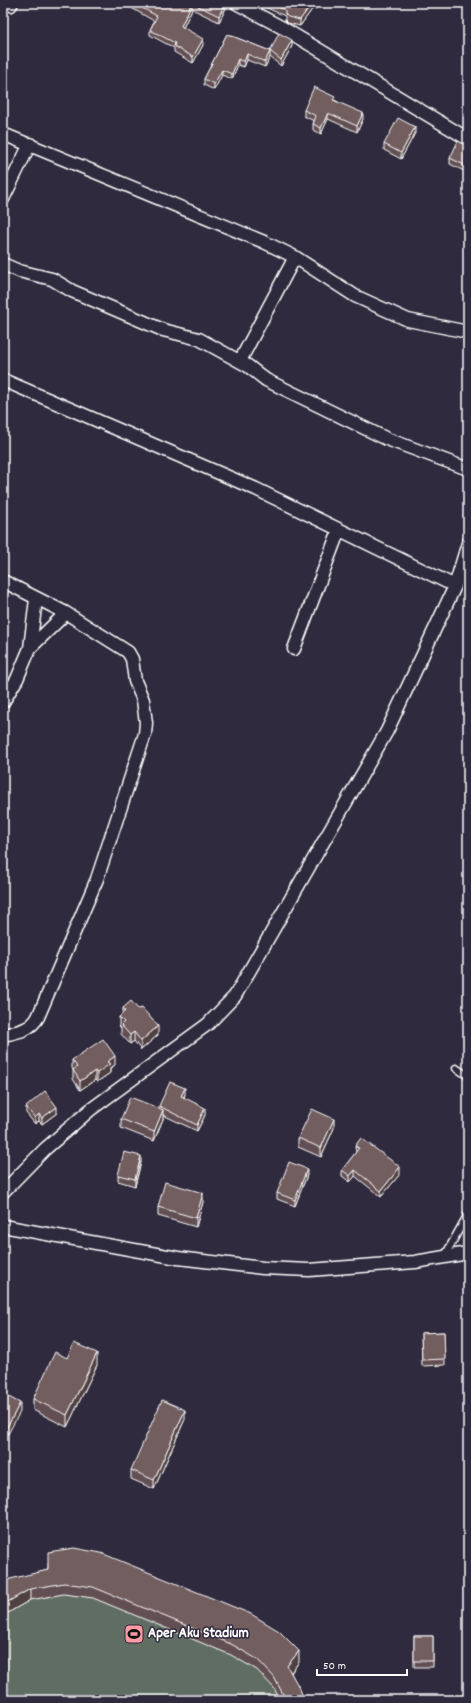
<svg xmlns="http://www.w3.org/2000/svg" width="471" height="1703" viewBox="0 0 471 1703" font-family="Dekko,sans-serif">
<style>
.park{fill:#616d62;stroke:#b0b6b0}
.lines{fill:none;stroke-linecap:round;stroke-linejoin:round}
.lane-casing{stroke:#fff;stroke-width:9}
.street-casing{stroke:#fff;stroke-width:15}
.lane{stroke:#2f2a3d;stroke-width:6}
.street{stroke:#2f2a3d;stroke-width:12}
.wall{fill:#625052;stroke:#fff}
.shaded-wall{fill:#504142;stroke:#fff}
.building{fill:#725d5f;stroke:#fff}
.labels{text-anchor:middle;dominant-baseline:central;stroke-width:3;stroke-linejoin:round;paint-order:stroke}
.poi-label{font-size:15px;font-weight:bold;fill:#fff;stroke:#2f2a3d;text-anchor:start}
</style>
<rect width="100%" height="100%" fill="#2f2a3d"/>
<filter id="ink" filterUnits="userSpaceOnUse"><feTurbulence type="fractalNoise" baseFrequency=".025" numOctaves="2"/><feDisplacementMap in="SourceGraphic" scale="8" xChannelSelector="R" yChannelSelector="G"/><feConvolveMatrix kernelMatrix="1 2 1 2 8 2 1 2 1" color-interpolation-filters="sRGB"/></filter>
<g filter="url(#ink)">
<path class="park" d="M48,1563L279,1642L299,1662L287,1677L300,1700H3V1595L47,1581Z"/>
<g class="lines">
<g class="lane-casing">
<path id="lane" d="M456,1068L468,1076
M444,1257L468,1214"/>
</g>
<g class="street-casing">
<path id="street" d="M6,3L11,5
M236,3L281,27L468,139
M3,134L264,242L295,257L355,296L408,320L468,332
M3,199L30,144
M3,264L19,271L52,279L72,291L163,330L199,339L248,366L266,380L387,439L468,469
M240,361L295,257
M3,380L256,489L455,586
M3,581L66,613L128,652L132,659L135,681L143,700L146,723L145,734L97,879L38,1017C31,1030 17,1032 3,1035
M30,648L66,613
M294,649L339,530
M3,702L17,679L30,648L36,599
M3,1192L45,1149L90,1110L208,1024L235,996L387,731L455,586L468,543
M3,1226L178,1258L263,1268L309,1270L415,1262L468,1253"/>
</g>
<use href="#lane" class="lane"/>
<use href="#street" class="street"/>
</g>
<path class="wall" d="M128,3H228L227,4H226V8L219,22L192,9L183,28L203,45L193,63L174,52V48L150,35V30L154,21L128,6Z
M258,3H319L316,9L313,8L300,26L288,23L285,20V16L258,4Z
M227,34L270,51L292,46L281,66L270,57L265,67L247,60L244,67L238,65L232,79L222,75L214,90L204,85V79Z
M335,100L363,119L357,132L328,119L321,134L313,130V124L314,121L304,116V110Z
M415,133L401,159L384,150V144Z
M468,146V173L450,164V158Z
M123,1008L158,1035L141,1050L134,1041L130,1044L121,1034V1028L119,1026V1017L123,1014Z
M72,1060L115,1065L110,1068V1073L97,1082L95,1080L80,1090L73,1079V1070L72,1068Z
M185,1094L184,1098L205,1115L197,1131L163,1115V1119L154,1141L121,1128V1119L159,1108V1106Z
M26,1107L57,1113L42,1124L39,1121L35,1124L26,1113Z
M334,1128L321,1157L298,1147V1138Z
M355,1146L400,1174L381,1197L355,1176L350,1182L342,1176V1170L356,1152Z
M141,1162L135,1186L118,1181V1175Z
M307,1175L295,1206L277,1199V1193Z
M203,1202L196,1227L158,1216V1207Z
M444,1332L445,1365L422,1366L421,1333Z
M67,1358L97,1365L67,1427L33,1410V1399Z
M185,1419L154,1489L131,1479V1470Z
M48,1570L299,1662L291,1673L304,1700H280L274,1688L257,1670L231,1655L93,1598L64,1594L30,1600L6,1614L3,1617V1583Z
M414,1636H433V1667H414Z"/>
<path class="shaded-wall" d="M192,3V9L181,32V26Z
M226,3V8L219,22V16Z
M312,3H313V8L300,26V20Z
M316,3H319L316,9Z
M203,39V45L193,63V57Z
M292,40V46L281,66V60Z
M270,51V57L265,67V62Z
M247,54V60L244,67V62Z
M238,59V65L232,79V74Z
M222,70V75L214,90V84Z
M328,113V119L321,134V128Z
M363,113V119L357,132V126Z
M415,127V133L401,159V153Z
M158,1026V1035L141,1050V1041Z
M134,1032V1041L130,1044V1035Z
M115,1056V1065L110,1068V1073L97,1082V1073L107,1062Z
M95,1071V1080L80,1090V1081Z
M185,1088V1094L181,1102V1096Z
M57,1107V1113L42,1124V1118Z
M205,1108V1115L197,1131V1125Z
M163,1110V1119L154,1141V1132Z
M39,1114V1121L35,1124V1118Z
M334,1119V1128L321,1157V1148Z
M141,1156V1162L135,1186V1179Z
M400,1167V1174L381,1197V1191Z
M307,1169V1175L295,1206V1200Z
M355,1170V1176L350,1182V1176Z
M203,1193V1202L196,1227V1218Z
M97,1353V1365L67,1427V1415Z
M20,1403V1412L3,1443V1448V1435Z
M185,1410V1419L154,1489V1480Z
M30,1589V1600L6,1614L3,1617V1606L6,1603Z
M299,1651V1662L287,1677V1666Z"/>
<path class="building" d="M133,3H225L219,16L192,3L181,26L203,39L193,57L174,46L175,43L150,30L157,16Z
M269,3H312L300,20L288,17L285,14V10Z
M279,33L292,40L281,60L270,51Z
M227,34L270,51L265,62L247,54L244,62L238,59L232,74L222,70L214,84L204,79Z
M314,87L335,97L333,100L363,113L357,126L328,113L321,128L313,124L316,116L304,110Z
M398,118L415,127L401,153L384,144Z
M458,141L468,146V167L450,158Z
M131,1001L138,1009L142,1008L158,1026L141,1041L134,1032L130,1035L121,1025L124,1022L119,1017L125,1011L123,1008Z
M103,1039L115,1056L107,1062L110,1064L97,1073L95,1071L80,1081L73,1070L77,1067L72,1060Z
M170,1082L185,1088L181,1096L205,1108L197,1125L159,1106Z
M45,1091L57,1107L42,1118L39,1114L35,1118L26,1107Z
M130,1097L163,1110L154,1132L121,1119Z
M312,1109L334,1119L321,1148L298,1138Z
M361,1138L400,1167L381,1191L355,1170L350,1176L342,1170L359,1148L355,1146Z
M124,1152L141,1156L135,1179L118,1175Z
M289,1162L307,1169L295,1200L277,1193Z
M165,1182L203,1193L196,1218L158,1207Z
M444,1332L445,1359L422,1360L421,1333Z
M74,1343L97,1353L67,1415L33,1399L55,1352L67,1358Z
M3,1394L20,1403L3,1435Z
M162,1400L185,1410L154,1480L131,1470Z
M74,1548L101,1553L251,1614L279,1631L299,1651L287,1666L300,1689L304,1700H286L274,1677L257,1659L231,1644L93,1587L64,1583L30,1589L6,1603L3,1606V1583L10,1579L48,1570V1552Z
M414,1636H433V1661H414Z
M460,1697L468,1700H459Z"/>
</g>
<defs>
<g id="stadium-square" transform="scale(1)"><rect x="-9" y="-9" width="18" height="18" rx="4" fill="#ff9aa2" stroke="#2f2a3d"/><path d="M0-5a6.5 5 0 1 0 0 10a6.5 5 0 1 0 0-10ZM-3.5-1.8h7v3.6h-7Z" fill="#111"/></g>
</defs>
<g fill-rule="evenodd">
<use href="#stadium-square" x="134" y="1634"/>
</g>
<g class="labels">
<g class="poi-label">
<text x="148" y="1634">Aper Aku Stadium</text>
</g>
</g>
<rect width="471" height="1703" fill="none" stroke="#2f2a3d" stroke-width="16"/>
<rect x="8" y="8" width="455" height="1687" fill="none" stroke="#fff" stroke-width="1.5" filter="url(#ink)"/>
<path d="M317 1669v6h90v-6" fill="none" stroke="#ffffff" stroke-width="2"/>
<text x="323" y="1669" font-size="12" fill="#ffffff" stroke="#2f2a3d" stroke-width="3" paint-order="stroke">50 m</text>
</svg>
